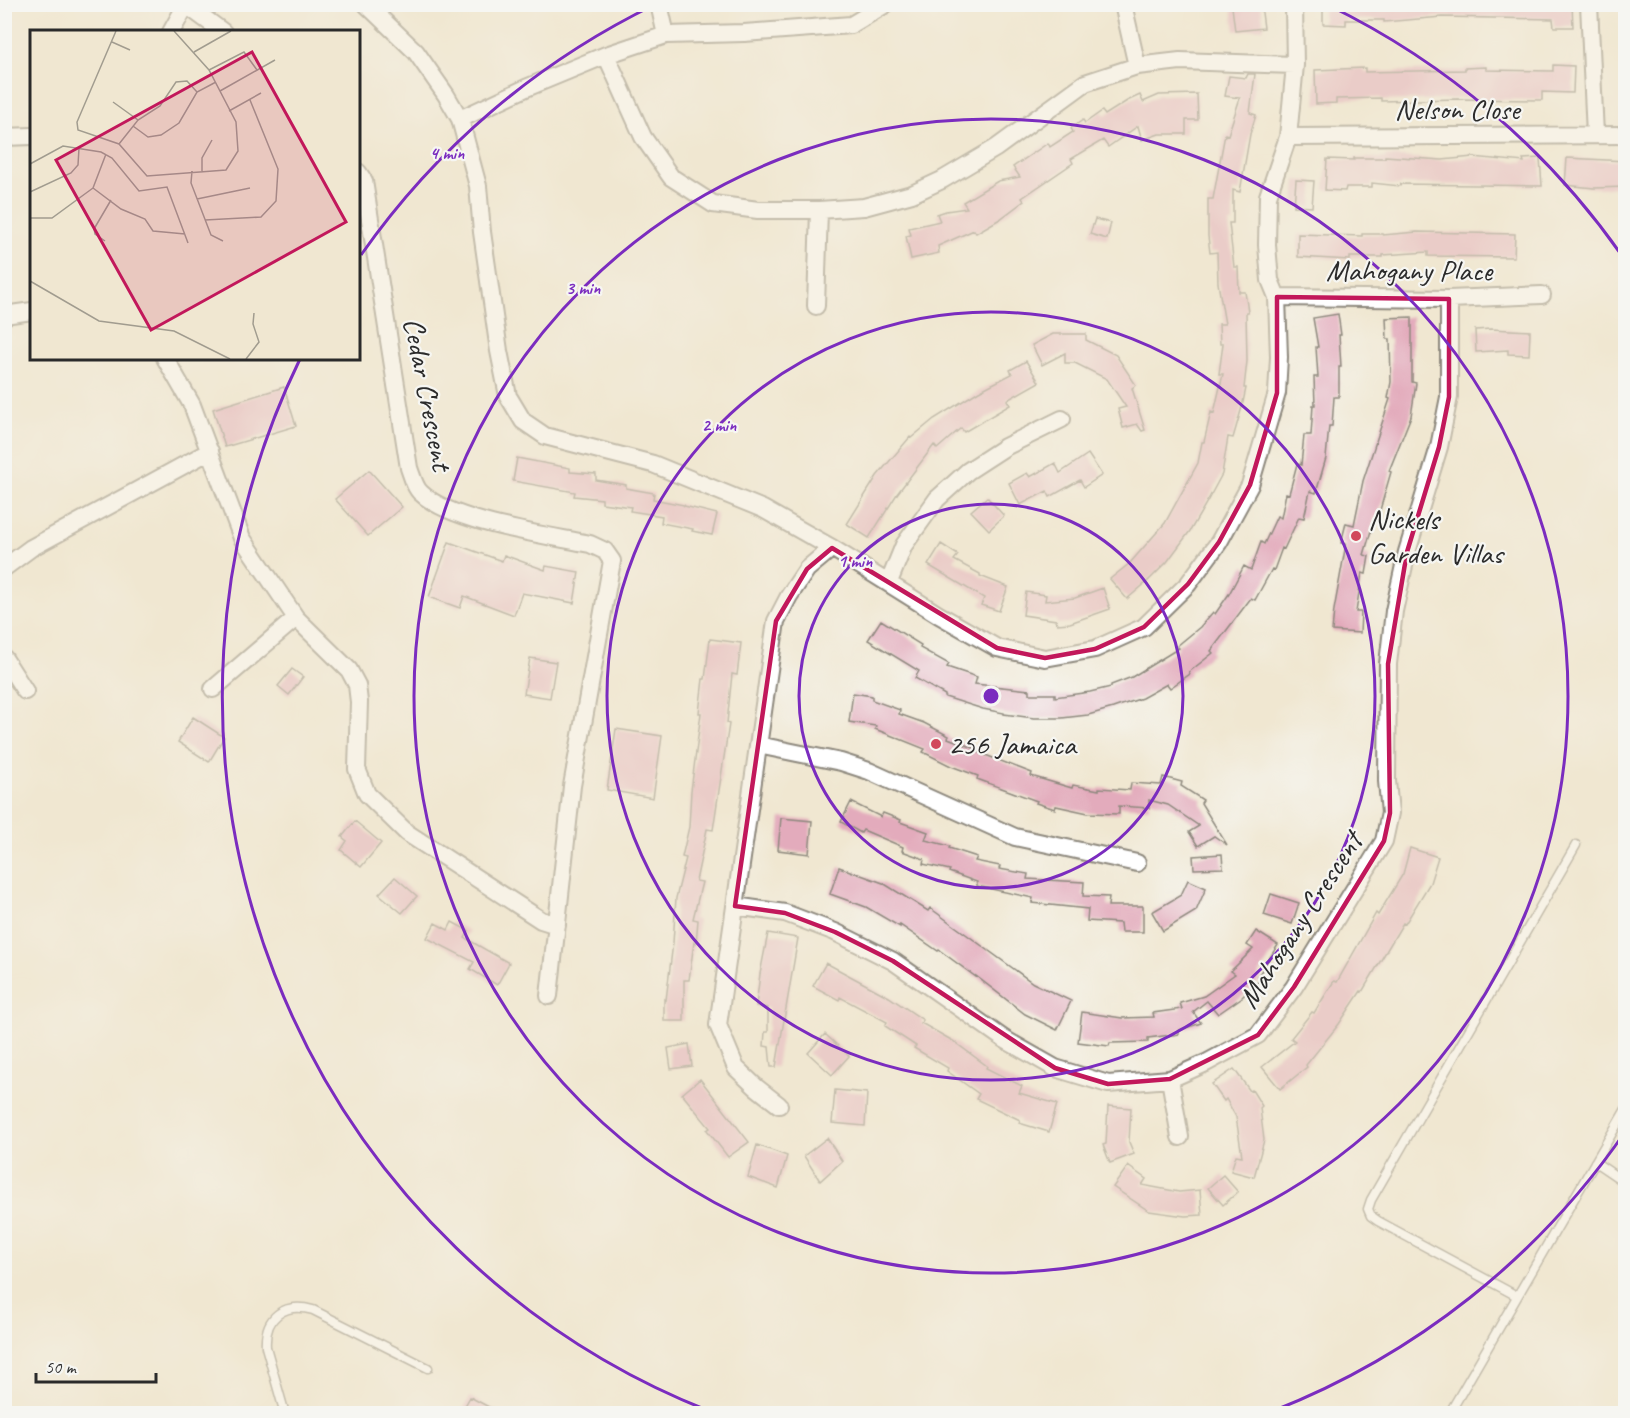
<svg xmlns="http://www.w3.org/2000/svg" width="1630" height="1418" viewBox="0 0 1630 1418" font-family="Caveat,sans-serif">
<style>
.building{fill:#e3abbc}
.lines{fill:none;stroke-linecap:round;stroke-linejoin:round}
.service-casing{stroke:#8e897e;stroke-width:11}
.minor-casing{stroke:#8e897e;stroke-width:20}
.service{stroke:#fff;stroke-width:8}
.minor{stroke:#fff;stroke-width:16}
.marked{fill:none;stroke:#c2185b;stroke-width:4.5;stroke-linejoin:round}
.ring{fill:none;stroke:#7b2cbf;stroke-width:3}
.poi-dot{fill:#d1495b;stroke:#f6f6f2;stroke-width:2}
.labels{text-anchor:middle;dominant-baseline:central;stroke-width:4.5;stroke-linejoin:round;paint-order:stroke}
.street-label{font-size:30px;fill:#2b2b2b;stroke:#f6f6f2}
.poi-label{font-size:30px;fill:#2b2b2b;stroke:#f6f6f2;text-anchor:start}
.inset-road{fill:none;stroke:#a19c8f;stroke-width:1.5}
.view{fill:#c2185b;fill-opacity:0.15;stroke:#c2185b;stroke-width:3}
.inset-edge{fill:none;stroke:#2b2b2b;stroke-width:3}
.centre{fill:#7b2cbf;stroke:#f6f6f2;stroke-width:3}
.ring-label{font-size:18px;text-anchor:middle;font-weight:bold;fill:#7b2cbf;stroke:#f6f6f2;stroke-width:4.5;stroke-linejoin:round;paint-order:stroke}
</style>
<rect width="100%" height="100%" fill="#f6f6f2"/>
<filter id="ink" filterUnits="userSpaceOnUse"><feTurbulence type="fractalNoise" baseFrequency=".0167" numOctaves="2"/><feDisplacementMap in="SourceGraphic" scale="12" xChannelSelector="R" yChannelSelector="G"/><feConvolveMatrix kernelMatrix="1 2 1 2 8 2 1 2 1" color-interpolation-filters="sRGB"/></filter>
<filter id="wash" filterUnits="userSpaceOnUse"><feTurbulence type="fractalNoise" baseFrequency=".008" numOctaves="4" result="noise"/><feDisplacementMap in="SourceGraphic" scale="24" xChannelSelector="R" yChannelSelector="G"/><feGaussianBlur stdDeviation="1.35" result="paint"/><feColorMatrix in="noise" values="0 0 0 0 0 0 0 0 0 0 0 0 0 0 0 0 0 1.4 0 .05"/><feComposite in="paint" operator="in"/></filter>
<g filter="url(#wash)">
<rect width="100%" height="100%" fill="#f0e7d1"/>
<g id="blocks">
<path class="building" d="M1323,4H1572L1573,27H1554L1553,19L1442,17L1384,22V20H1346V25L1323,24Z
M1261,5L1264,28L1235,31L1232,7Z
M1553,65L1574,66L1573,93L1542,92V100L1457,99L1381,101V98L1336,99V103L1316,104L1315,70L1365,68V72L1465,70V68L1486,67V70L1553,71Z
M1248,74H1255L1250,113L1256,115L1250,134L1240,192L1233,190V223H1229L1234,267H1238L1239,292H1245L1248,312H1246L1247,361L1244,388H1246L1242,407L1233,438L1228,437L1222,474L1208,500L1190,531L1167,562L1148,581L1127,599L1110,579L1130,563L1165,523L1198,463L1202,442H1204L1211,412L1214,413L1223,374H1219L1223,344H1220L1219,324H1225L1218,283L1217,252L1210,253L1208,236V199H1213L1225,134L1228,135L1240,98L1225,96L1229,76L1246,78Z
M1197,94L1198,120H1186V134H1159L1142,140L1138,126L1108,147L1103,140L1071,159L1073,163L1022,198L1024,201L1000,219L976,233L974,230L938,246L939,253L911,259L906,236L911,235L909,228L940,221L937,214L946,211L967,208L963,202L998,181L1020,177L1013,167L1048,143L1050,147L1073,132L1071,128L1083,120L1085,123L1102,111L1105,115L1127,101L1140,95L1143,102L1159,95Z
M1385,156L1442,160L1473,157L1524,162L1523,159L1540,158L1542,186L1401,184L1400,186L1372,183V187H1346L1345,191L1325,190L1327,159L1354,160V158H1385Z
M1567,158L1626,161V187L1594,188L1565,185Z
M1296,180L1314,181L1312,207L1294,206Z
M1095,219L1111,223L1107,239L1090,234Z
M1417,232L1515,234L1514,257L1428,256V252L1383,255V257H1350V260L1298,257V234L1362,236V234H1383V235Z
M1338,314L1341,335H1339L1341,367H1339V397H1334L1332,426H1329L1326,458L1316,493L1310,491L1304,518L1299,517L1284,549L1282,548L1274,570L1272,569L1255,600L1251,598L1211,651L1213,653L1189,672L1190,674L1170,688L1167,684L1142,698L1113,708L1088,715L1062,718H1034L1004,714V713L983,709L945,697V695L915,678L919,671L868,640L881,620L921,645L920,648L949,664L947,667L977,677L975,684L1029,690V694H1055V697L1090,692L1111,687V685L1132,677L1179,648L1177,646L1200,627L1213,612L1215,614L1229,594L1244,566L1251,570L1261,542L1264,544L1277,516L1281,518L1286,493L1289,494L1297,464L1301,465L1304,435H1311L1313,405H1315L1314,377H1318L1316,347H1318L1313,318Z
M1412,317V382L1416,383L1411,416L1389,471L1391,472L1378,517H1375L1364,555L1369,556L1366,574L1362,573L1356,612H1361L1360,633L1332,631L1334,610L1346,544L1341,543L1346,523L1354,525L1363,481L1390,399L1388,398L1391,382L1390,339H1387L1386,318Z
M1491,329L1530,331L1529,355L1508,354V350L1476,352L1475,330Z
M1053,334H1086V340L1116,355L1136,385L1132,388L1145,430L1142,431L1137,424L1123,428L1118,409L1126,407L1107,379L1075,363H1065V353L1042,365L1032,345Z
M1026,361L1039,382L1007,400L1010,405L964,432L961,428L937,449L934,445L897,494L869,538L847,524L877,476L910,437L911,438L934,419L979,391L1012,374L1010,370Z
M284,387L296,426L225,447L213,409Z
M1088,454L1102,475L1084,487L1080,480L1050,497L1047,491L1020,505L1009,483L1027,473L1030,477L1055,463L1060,473Z
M517,458L570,468V472L596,474V480L626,485V488L654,493L653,499L684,505V506L717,514L712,535L692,531L693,529L661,523L662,516L630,511L631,507L602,503V499L574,496L575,492L513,481Z
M369,470L402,507L368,536L335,499Z
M987,497L1004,516L989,530L971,511Z
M449,542L502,561L504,555L545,570L546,566L579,572L574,603L522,593L514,615L464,596L460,608L429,597Z
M941,544L958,555L954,560L980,574V576L1008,587L999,611L981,605L984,598L928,565Z
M1103,588L1110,609L1070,623L1057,624L1056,620L1023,615L1026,592L1046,595L1045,601L1075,598Z
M710,639L741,643L737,675L732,674L727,723L729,724L713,830L707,829L696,881L702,882L693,919L698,920L696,943L694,942L689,980H684V1021H664V999L666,1000L673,943L676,898L686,858L682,857L689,827L691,791L701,713H699L703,679H705Z
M530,658L556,662L550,698L524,694Z
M292,669L303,677L289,695L278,686Z
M853,693L872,696V700L900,710L899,714L924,723L949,736L948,738L976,749L975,751L1032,773L1031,776L1072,788L1073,785L1099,790V788L1130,790L1131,783L1161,785L1163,777L1182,782L1181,786L1203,800L1201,803L1227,845L1214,836L1198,846L1189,832L1199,826L1168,805L1149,800V808L1119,806V814L1088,813L1056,806L1055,809L1036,803L1037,801L977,779L978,776L951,766L923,752L925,749L875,729L876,726L849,722Z
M193,717L224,737L209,762L178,742Z
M616,729L662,736L653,798L607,790Z
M851,802L881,817L883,813L901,820L900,822L928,832L925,840L950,846L949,848L977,857L975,861L1000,866L999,869L1028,874L1027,879L1084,882L1083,896L1109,897L1108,906H1143V932H1121L1120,923L1087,921L1088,909L1032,903L1033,898L977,886V882L949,872L950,870L923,864L924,859L902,851L903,847L863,830L861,833L841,822Z
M781,818L812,821L809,854L778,850Z
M355,821L381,843L361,867L341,850L347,841L342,837Z
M1410,848L1438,857L1430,883L1405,924L1403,923L1362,992L1361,991L1339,1024L1306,1065L1307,1067L1280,1089L1262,1067L1295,1041L1291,1038L1312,1012L1314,1013L1334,981L1337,982L1376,913L1378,915L1403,874Z
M1222,854L1223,868L1194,869L1193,856Z
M839,867L883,883L928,911L930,908L1033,983L1071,1001L1057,1030L1025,1014L976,976V977L939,950L938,951L900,925V927L866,907L830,894Z
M395,877L417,896L402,913L379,894Z
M1188,880L1206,888L1196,911L1163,931L1152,912L1181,895Z
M1271,894L1299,903L1292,924L1264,915Z
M452,922L469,931L465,938L509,963L497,985L470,969L474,962L427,938L435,923L448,930Z
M1256,931L1278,945L1258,976L1261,979L1241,998L1218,1014L1207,1001L1193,1012L1201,1023L1179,1030V1034L1148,1038V1042L1110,1043L1109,1046L1078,1042L1082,1012L1122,1018L1154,1017L1153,1013L1182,1009L1180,1003L1204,996L1235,974L1231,971L1253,949L1247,945Z
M768,933L798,938L776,1067H771L769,1047L764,1046L765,1032H768V1008L756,1006L760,974Z
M826,963L889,997L923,1020L921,1023L953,1041L987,1066L986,1068L1022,1086L1019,1093L1057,1104L1049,1132L1019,1123L1020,1120L976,1099L979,1094L947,1071L948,1068L914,1048L916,1046L885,1026L887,1022L840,997L839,1000L813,986Z
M825,1034L849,1056L832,1075L808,1053Z
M689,1044L692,1066L671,1069L668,1048Z
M1234,1069L1250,1091L1252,1090L1262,1106L1260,1108L1264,1140L1254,1177L1231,1171L1236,1155L1242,1156L1236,1117L1226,1099L1224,1101L1212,1084Z
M700,1079L749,1142L728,1157L707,1130L710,1128L682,1094Z
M835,1090L867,1093L865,1126L832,1123Z
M1108,1106L1131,1108L1129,1142L1134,1154L1110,1163L1103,1145L1106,1144Z
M827,1138L842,1161L820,1181L804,1156Z
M757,1145L787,1156L778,1188L748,1177Z
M1128,1166L1146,1179L1142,1185L1179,1192L1200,1190L1202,1215L1185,1216L1149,1211L1113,1187Z
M1223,1175L1238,1192L1223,1205L1208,1188Z
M470,1397L500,1413H461Z"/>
</g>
</g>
<g filter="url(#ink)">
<use href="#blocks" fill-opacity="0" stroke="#8e897e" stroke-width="1.5"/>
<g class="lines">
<g class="service-casing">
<path id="service" d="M1595,1162L1626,1183
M1517,1296L1378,1221L1371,1216L1368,1209L1371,1200L1576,845
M285,1414L266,1347C264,1317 284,1302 313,1310L428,1368
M1449,1414L1626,1109"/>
</g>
<g class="minor-casing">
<path id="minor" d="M185,4L223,32
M366,4L416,52L446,95L460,119L478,186L482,232L499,351L508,396L523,421L545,436L653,464L763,509L832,548L939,615L997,648L1045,658L1095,649L1144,627L1188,584L1219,542L1250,485L1277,393L1279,357L1277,297L1270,280L1267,245L1268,196L1288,137L1295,65L1294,4
M659,4L666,35
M1123,4L1137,66
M1589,4L1595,135
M171,32L186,5
M606,55L643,137L671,177L713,204L758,210H819L864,207L912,194L942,180L996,148L1085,83L1137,66L1180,61L1295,65
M460,119L526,88L606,55L666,35L744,33L851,25L886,4
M4,137L32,136
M1288,137L1626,135
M358,172L364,181L409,468C412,476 415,488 421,493C453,523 546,535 590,544L605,551L612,561L572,786L549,996
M1277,297L1449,299L1542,295
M816,306L819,210
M4,315L32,311
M165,358L192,405L242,538L296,618L349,670L357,685L359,702L357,769L367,794L407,833L541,920L557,925
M4,568L31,548L210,451
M889,582L904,545L937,499L968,471L1005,447L1062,419
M4,658L25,691
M213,689L296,618
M758,745L841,762L869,771L1015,837L1137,863
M735,906L785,913L835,932L893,961L1004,1039L1055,1068L1108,1084L1170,1079L1206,1063L1258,1035L1294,987L1384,841L1390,813L1387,781L1388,664L1394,611L1407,552L1439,447L1449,397V299
M1170,1079L1180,1137
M779,1105L756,1087L736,1068L718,1025L776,621L789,596L807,569L832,548"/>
</g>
<use href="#service" class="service"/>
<use href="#minor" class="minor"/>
</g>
</g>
<path d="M0 0H1630V1418H0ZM1277,297L1449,299V397L1439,447L1407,552L1388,664L1390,813L1384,841L1294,987L1258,1035L1170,1079L1108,1084L1055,1068L893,961L835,932L785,913L735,906L776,621L807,569L832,548L997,648L1045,658L1095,649L1144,627L1188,584L1219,542L1250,485L1277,393Z" fill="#f0e7d1" fill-opacity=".55" fill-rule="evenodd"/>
<path class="marked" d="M1277,297L1449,299V397L1439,447L1407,552L1388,664L1390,813L1384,841L1294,987L1258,1035L1170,1079L1108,1084L1055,1068L893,961L835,932L785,913L735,906L776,621L807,569L832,548L997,648L1045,658L1095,649L1144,627L1188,584L1219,542L1250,485L1277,393Z"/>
<g class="ring">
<circle cx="991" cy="696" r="192"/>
<circle cx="991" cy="696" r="384"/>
<circle cx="991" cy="696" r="577"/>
<path d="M1625 1132A769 769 0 0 1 1273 1411M709 1411A769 769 0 0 1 300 359M361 255A769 769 0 0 1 654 5M1328 5A769 769 0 0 1 1625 260"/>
</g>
<g class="poi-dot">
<circle cx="1356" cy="536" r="6"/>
<circle cx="936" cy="744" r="6"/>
</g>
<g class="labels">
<g class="street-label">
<text x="1457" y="109">Nelson Close</text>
<text x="1409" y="270">Mahogany Place</text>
<text transform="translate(428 394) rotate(79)">Cedar Crescent</text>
<text transform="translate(1300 920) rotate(-57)">Mahogany Crescent</text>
</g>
<g class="poi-label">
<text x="1368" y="519">Nickels<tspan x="1368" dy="34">Garden Villas</tspan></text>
<text x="948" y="744">256 Jamaica</text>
</g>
</g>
<g transform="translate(30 30)">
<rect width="330" height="330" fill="#f0e7d1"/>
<path class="inset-road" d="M86,1L47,92L48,100L89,114L117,146L196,140L208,121L206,92L179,40L144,1M82,12L100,20M164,22L201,1M179,40L214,22L227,40M190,61L245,30M83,72L108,90M199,81L231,63M103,96L118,107L131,105L149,93L167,62L186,52M89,114L108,90L130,76L146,52L157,51L167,62M0,134L33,116L71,122L82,128L109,161L137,157L158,213M162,141L161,153L181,205L193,211M172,141V128L182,110M63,158L91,179L115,189L123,201L155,204M63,158L76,124M0,162L41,143L48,135L49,118M167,169L220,158M0,188H22L63,158M175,190L231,187L246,171L248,139L220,70M75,211L65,204L64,199L81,170M0,251L69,291L144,301L200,329M216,329L229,312L223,294L224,283"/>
<path class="view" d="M222,22L316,192L121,300L26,130Z"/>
<rect width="330" height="330" class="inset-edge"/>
</g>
<circle cx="991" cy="696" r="9" class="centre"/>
<g class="ring-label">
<text x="447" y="159">4 min</text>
<text x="583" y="294">3 min</text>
<text x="719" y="431">2 min</text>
<text x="855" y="567">1 min</text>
</g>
<rect width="1630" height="1418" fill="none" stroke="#f6f6f2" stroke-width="24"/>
<path d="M36 1373v9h120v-9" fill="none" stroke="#2b2b2b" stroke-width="3"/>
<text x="45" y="1373" font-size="18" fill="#2b2b2b" stroke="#f6f6f2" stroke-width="4.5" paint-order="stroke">50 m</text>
</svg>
